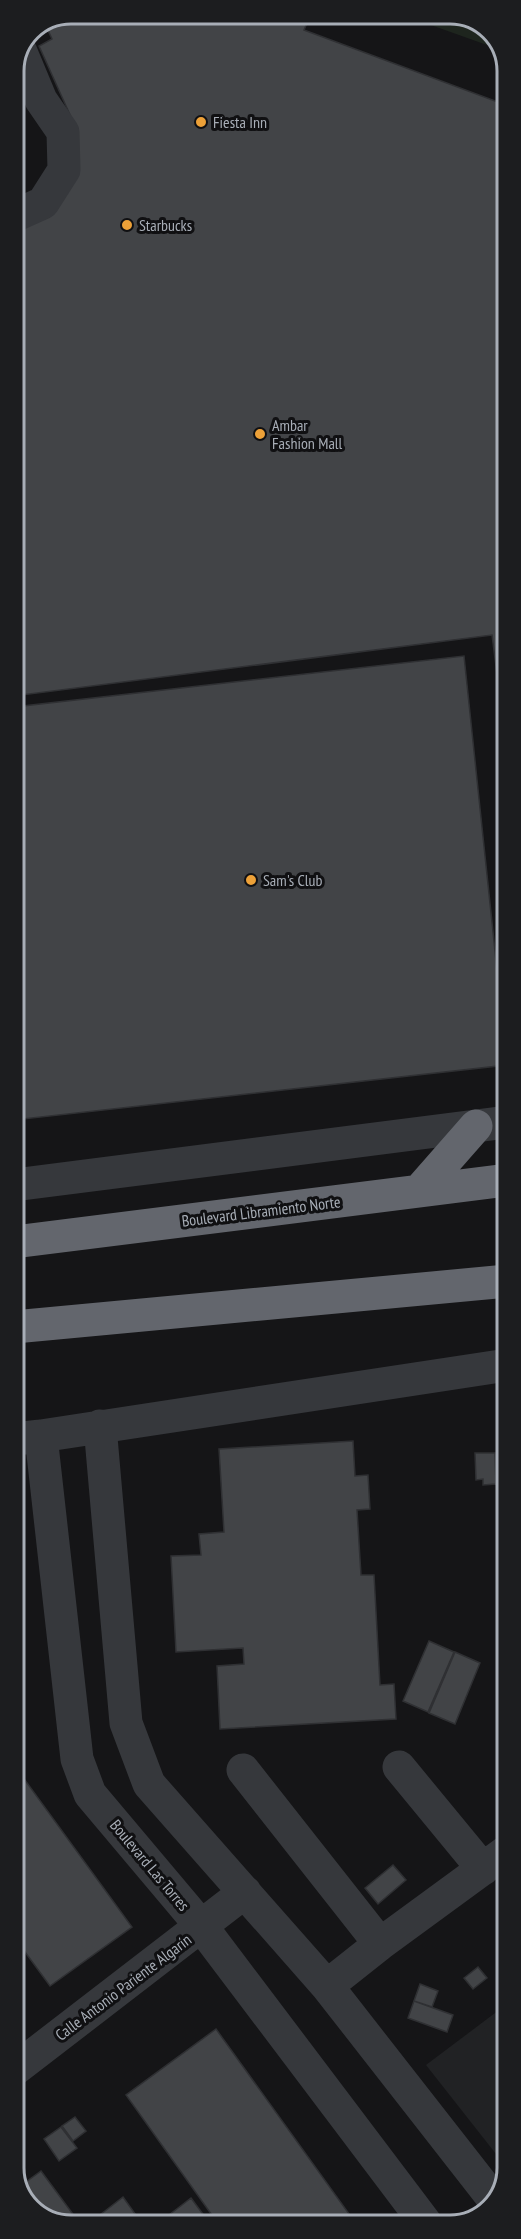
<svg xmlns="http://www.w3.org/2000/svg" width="521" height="2239" viewBox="0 0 521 2239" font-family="'PT Sans Narrow',sans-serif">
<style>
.built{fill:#212224}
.green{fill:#1e251e}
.building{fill:#424447;stroke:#2f3033;stroke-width:1.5}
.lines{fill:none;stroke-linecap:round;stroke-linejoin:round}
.minor{stroke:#36383c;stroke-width:33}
.highway{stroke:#63666d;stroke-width:33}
.poi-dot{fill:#eda138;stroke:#101012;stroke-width:2}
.labels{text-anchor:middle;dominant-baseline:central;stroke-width:6;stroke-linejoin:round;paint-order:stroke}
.poi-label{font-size:16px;fill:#a8aeb7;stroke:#101012;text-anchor:start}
.street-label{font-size:16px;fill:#a8aeb7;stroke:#101012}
.rim{fill:none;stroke:#a8aeb7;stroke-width:3}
</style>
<rect width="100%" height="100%" fill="#151517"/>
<path class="built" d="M507,2004V2168L426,2065Z"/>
<path class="green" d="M400,14H457L490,30L501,50Z"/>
<path class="building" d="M71,14H303L310,16L304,30L506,105L507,720L503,721L492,635L14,696V233L40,216L75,126L39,46L52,39L45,24Z
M464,656L507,1065L14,1120V707Z
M353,1441L355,1476L368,1475L370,1509L357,1510L361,1575H374L380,1685L394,1684L396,1719L220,1729L217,1666L244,1664L243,1648L176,1652L171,1556L201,1555L199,1534L224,1532L219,1449Z
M475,1453H495L496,1484L483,1485V1479L476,1480Z
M507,1454V1528H499L496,1455Z
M429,1641L454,1652L428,1712L403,1701Z
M455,1652L480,1663L455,1724L429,1713Z
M14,1765L132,1927L50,1986L14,1937Z
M393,1865L406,1880L378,1904L365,1888Z
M478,1967L487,1978L473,1989L464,1978Z
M420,1984L438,1991L432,2007L414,2001Z
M14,1991L23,2002L14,2008Z
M414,2001L453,2015L447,2032L408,2018Z
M216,2029L357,2225H219L126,2095Z
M75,2117L86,2131L73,2141L62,2126Z
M61,2127L77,2148L59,2161L44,2139Z
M41,2171L81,2225H64L31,2209L19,2187Z
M123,2197L143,2225H87Z
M191,2198L211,2225H156Z"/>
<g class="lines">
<path class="minor" d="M14,216L43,203L64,170L63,132L41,100L21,52
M14,1185L507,1122
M100,1426L126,1723L149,1784L327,1986L495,2201
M41,1436L77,1759L90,1794L202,1927L427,2225
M14,1439L41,1436L507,1365
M399,1767L483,1869
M243,1770L380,1944
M327,1986L380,1944L507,1851
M14,2070L245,1892"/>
<path class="highway" d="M419,1191L476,1126
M14,1242L507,1180
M14,1327L507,1281"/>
</g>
<g class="poi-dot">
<circle cx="201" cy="122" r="6"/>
<circle cx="127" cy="225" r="6"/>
<circle cx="260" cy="434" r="6"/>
<circle cx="251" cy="880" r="6"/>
</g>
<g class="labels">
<g class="poi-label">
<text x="213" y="122">Fiesta Inn</text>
<text x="139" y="225">Starbucks</text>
<text x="272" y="425">Ambar<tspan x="272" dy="18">Fashion Mall</tspan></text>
<text x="263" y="880">Sam's Club</text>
</g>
<g class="street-label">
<text transform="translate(261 1211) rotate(-7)">Boulevard Libramiento Norte</text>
<text transform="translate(150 1865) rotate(50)">Boulevard Las Torres</text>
<text transform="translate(123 1987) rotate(-37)">Calle Antonio Pariente Algarín</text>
</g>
</g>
<path d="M0 0H521V2239H0ZM71 24H450A47 47 0 0 1 497 71V2168A47 47 0 0 1 450 2215H71A47 47 0 0 1 24 2168V71A47 47 0 0 1 71 24Z" fill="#1c1d1f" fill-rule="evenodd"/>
<path class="rim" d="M71 24H450A47 47 0 0 1 497 71V2168A47 47 0 0 1 450 2215H71A47 47 0 0 1 24 2168V71A47 47 0 0 1 71 24Z"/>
</svg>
